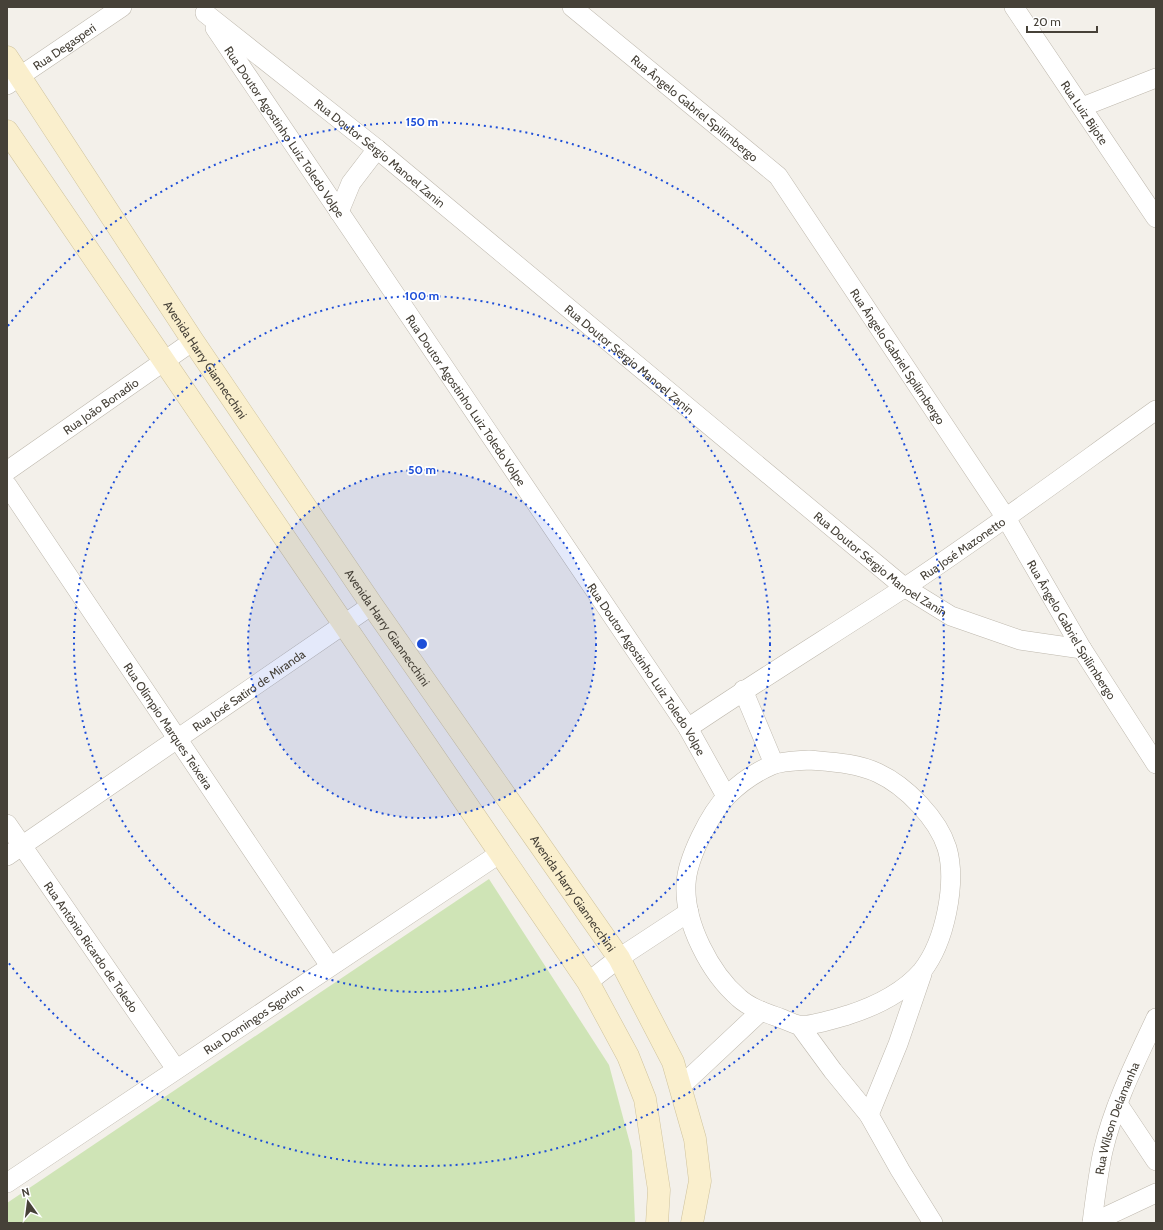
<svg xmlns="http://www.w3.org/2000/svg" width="1163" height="1230" viewBox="0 0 1163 1230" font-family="Cabin,sans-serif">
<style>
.green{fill:#cfe4b6}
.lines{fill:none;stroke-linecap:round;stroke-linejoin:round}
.street-casing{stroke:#beb8ad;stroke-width:20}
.secondary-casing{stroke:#cfc39d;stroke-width:23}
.street{stroke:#fff;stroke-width:19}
.secondary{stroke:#faefcd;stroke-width:22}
.ring{fill:none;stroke:#1d4ed8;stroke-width:2;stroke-dasharray:2 4}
.labels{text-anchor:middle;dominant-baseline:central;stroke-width:3.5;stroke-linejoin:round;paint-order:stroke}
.street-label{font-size:12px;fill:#464138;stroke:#fff}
.centre{fill:#1d4ed8;stroke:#fff;stroke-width:2}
.ring-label{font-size:12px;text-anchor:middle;font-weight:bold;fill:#1d4ed8;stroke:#fff;stroke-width:3.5;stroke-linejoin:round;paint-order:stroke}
</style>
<rect width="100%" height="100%" fill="#f3f0ea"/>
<path class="green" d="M489,879L609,1065L632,1151L635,1223H7V1203Z"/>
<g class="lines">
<g class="street-casing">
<g id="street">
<path id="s1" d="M572,7L778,176L1006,518L1082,649L1156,764"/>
<path id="s2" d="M1014,7L1156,218"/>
<path id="s3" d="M205,13L377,149L904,587L951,616L1020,640L1082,649"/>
<path id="s4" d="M215,28L688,728L726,796"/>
<path id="s5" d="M7,85L122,7"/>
<path d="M1082,107L1156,78"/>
<path d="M339,212L351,183L377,149"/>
<path id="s6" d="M7,471L193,341"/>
<path id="s7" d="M7,485L330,966"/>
<path d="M743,690L774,764"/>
<path id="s8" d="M688,728C759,680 832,635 904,588C990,531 1072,470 1156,410"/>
<path d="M809,760C832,762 857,763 878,773C906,786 938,819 947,848C957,883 945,942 922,971C903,993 876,1006 848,1015C837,1018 809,1027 799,1025C793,1024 786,1020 780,1018C766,1013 750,1008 739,998C710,973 684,923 686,884C687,859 710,813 728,795C740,783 756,772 772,765C783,761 798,761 809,760Z"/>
<path id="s9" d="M7,824L176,1069"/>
<path id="s10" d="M7,856L372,605"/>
<path d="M588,982L619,958L689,912"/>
<path d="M800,1026L833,1071L869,1115L900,1170L933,1223"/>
<path d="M680,1087L761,1011"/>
<path d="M1118,1104L1156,1161"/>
<path d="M869,1115L898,1044L922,974"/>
<path id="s11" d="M7,1183L499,854"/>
<path id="s12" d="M1092,1223C1095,1199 1098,1174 1103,1151C1114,1104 1136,1061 1156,1018"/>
<path d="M1092,1223L1156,1193"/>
</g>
</g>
<g class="secondary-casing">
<g id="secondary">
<path id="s13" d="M7,57L193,341L372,605L619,958L673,1062L695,1139L700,1181L692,1223"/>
<path d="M7,131L588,982L628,1056L645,1099L659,1190L657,1223"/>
</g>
</g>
<use href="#street" class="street"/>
<use href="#secondary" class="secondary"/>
</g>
<circle cx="422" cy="644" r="174" fill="#1d4ed8" fill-opacity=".12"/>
<g class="ring">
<circle cx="422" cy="644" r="174"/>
<circle cx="422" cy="644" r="348"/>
<path d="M8 326A522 522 0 1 1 8 962"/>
</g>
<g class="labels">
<g class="street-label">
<text stroke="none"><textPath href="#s5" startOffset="69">Rua Degasperi</textPath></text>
<text stroke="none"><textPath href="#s1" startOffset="159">Rua Ângelo Gabriel Spilimbergo</textPath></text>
<text stroke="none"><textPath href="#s2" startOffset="127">Rua Luiz Bijote</textPath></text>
<text stroke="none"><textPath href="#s4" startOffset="125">Rua Doutor Agostinho Luiz Toledo Volpe</textPath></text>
<text stroke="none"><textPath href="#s3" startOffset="224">Rua Doutor Sérgio Manoel Zanin</textPath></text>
<text stroke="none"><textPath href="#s1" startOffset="483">Rua Ângelo Gabriel Spilimbergo</textPath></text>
<text stroke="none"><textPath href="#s13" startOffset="362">Avenida Harry Giannecchini</textPath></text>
<text stroke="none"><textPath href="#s3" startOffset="548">Rua Doutor Sérgio Manoel Zanin</textPath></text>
<text stroke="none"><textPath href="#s4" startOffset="449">Rua Doutor Agostinho Luiz Toledo Volpe</textPath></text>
<text stroke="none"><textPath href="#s6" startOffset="114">Rua João Bonadio</textPath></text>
<text stroke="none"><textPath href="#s8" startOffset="328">Rua José Mazonetto</textPath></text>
<text stroke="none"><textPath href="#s3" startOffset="872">Rua Doutor Sérgio Manoel Zanin</textPath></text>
<text stroke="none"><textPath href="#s13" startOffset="686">Avenida Harry Giannecchini</textPath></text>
<text stroke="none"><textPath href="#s1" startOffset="807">Rua Ângelo Gabriel Spilimbergo</textPath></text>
<text stroke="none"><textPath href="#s4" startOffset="773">Rua Doutor Agostinho Luiz Toledo Volpe</textPath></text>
<text stroke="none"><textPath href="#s10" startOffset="293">Rua José Satiro de Miranda</textPath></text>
<text stroke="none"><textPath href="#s7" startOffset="290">Rua Olímpio Marques Teixeira</textPath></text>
<text stroke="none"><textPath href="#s13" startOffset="1010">Avenida Harry Giannecchini</textPath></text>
<text stroke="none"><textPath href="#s9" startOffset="149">Rua Antônio Ricardo de Toledo</textPath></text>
<text stroke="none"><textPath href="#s11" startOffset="296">Rua Domingos Sgorlon</textPath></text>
<text stroke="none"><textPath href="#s12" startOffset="108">Rua Wilson Delamanha</textPath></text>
</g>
</g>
<circle cx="422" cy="644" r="6" class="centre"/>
<g class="ring-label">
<text x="422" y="126">150 m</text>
<text x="422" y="300">100 m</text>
<text x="422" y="474">50 m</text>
</g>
<rect width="1163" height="1230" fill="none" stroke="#464138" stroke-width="16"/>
<g transform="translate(28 1202) rotate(346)" stroke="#ffffff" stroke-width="3" paint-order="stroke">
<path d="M0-3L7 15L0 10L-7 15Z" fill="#464138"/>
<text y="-6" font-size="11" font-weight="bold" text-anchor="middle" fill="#464138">N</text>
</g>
<path d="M1027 26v6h70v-6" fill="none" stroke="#464138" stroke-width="2"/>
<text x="1033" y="26" font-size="12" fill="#464138" stroke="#ffffff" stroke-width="3" paint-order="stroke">20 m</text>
</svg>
